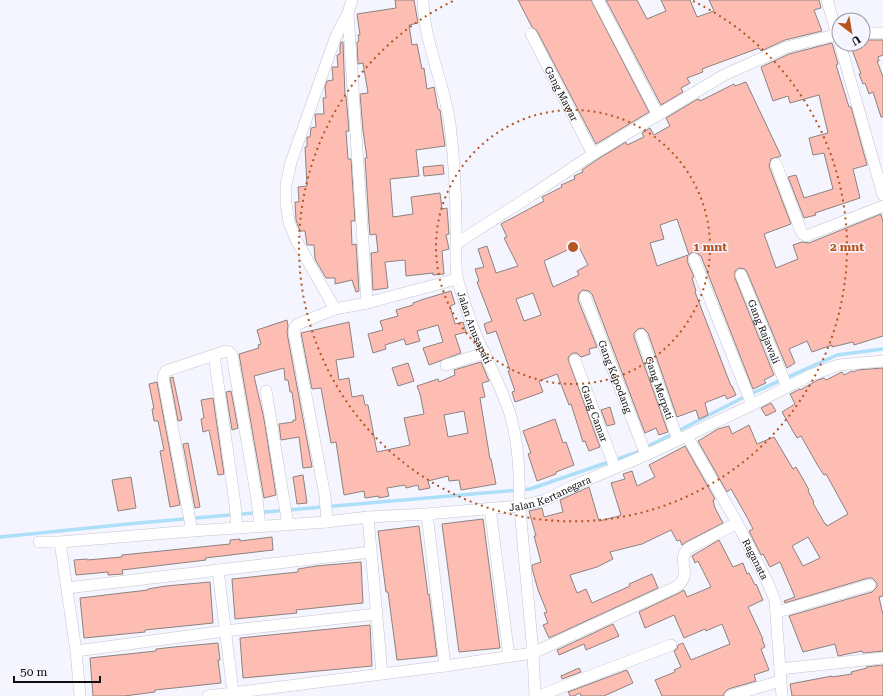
<svg xmlns="http://www.w3.org/2000/svg" width="883" height="696" viewBox="0 0 883 696" font-family="'Roboto Serif',serif">
<style>
.lines{fill:none;stroke-linecap:round;stroke-linejoin:round}
.stream{stroke:#aedff8;stroke-width:3.5}
.building{fill:#fdbdb2;stroke:#8d8281;fill-rule:evenodd}
.minor-casing{stroke:#c4c5ce;stroke-width:12}
.minor{stroke:#fff;stroke-width:11}
.ring{fill:none;stroke:#b7531d;stroke-width:2;stroke-dasharray:2 4}
.labels{text-anchor:middle;dominant-baseline:central;stroke-width:3;stroke-linejoin:round;paint-order:stroke}
.street-label{font-size:10px;fill:#0f0f13;stroke:#f4f5ff}
.centre{fill:#b7531d;stroke:#f4f5ff;stroke-width:2}
.ring-label{font-size:12px;text-anchor:middle;font-weight:bold;fill:#b7531d;stroke:#f4f5ff;stroke-width:3;stroke-linejoin:round;paint-order:stroke}
</style>
<rect width="100%" height="100%" fill="#f4f5ff"/>
<g class="lines">
<path class="stream" d="M0,537L138,523L530,489L635,453L748,395L837,355L883,349"/>
</g>
<path class="building" d="M395,0H414L418,23L409,25L412,45L417,44L422,69L424,68L427,89L434,87L438,109L440,110L445,146L416,150L419,176L390,179L393,217L413,214L411,197L440,193L442,209L447,208L449,234L446,235L449,249L442,251L444,274L433,275V273L406,276L405,260L385,262L388,288L373,290L371,253L378,252L376,234L370,235L369,223L365,158H367L363,130L360,94L368,93L363,63L358,64L357,42L359,41L358,35H360L357,14L396,8Z
M518,0H591L649,112L596,144L537,31L532,27Z
M606,0H637L647,19L666,11L661,0H690L697,17L714,11L709,0H819L821,8L814,10L822,31L785,40L761,51L759,48L702,69L703,72L687,78L690,83L681,88L683,92L661,105Z
M863,40H883V55L878,57L879,61H877L883,77V117H881L873,92L869,94L865,83L863,84L859,74H861L850,44H863Z
M341,42H343L345,96H346L349,131H346L348,159H351L355,221H351L352,245L356,244L359,291L356,292L352,280L335,284V278H326L315,259L314,245H307L305,231H300L296,220L295,202H299L298,187L307,186L305,147H307V137H310L311,128L316,127L315,114H324L323,98H326L325,87L327,81L333,80L332,67H338L337,55L340,54V47Z
M832,43L838,64L836,65L849,107H851L867,165L853,169L860,198L815,213L816,215L804,218L788,177L796,175L804,198L833,189L824,153L813,155L809,138L828,133L819,95L790,103L788,96L773,101L761,67L789,54Z
M746,82L781,156L771,159L769,166L791,224L764,234L776,268L798,259L793,245L802,242L809,243L881,214L883,222V336L854,345L853,342L832,347V345L812,352L807,341L789,349L795,363L787,368L747,272L745,269L739,268L735,271V278L774,375L764,380L766,383L753,389L701,256L695,252H692L689,255L677,219L660,225L664,239L650,243L657,266L688,255L687,261L694,277L692,278L696,291L695,292L731,386H732L736,395L727,399L725,395L707,402L705,403L708,415L699,419L696,410L677,417L648,333L643,328L638,329L634,333V337L668,432L659,435L656,428L645,433L592,294L589,291L583,290L579,293L578,300L597,347L589,349L590,354L581,357L577,353H573L569,356L568,359L600,447L589,451L585,441L583,442L571,404L569,405L557,374L539,381L543,392L515,402L512,392L515,391L508,371L510,370L496,331L487,334L484,324L492,321L477,282L479,281L475,269L484,267L478,249L487,246L496,273L518,266L504,238L507,237L501,224L544,201L542,197L562,187L561,185L575,179L574,176L583,172L582,170L598,159L626,142L627,145L644,137L642,133L650,128L654,135L670,126L666,118L696,100L699,99L700,101L734,84L735,86ZM578,245L588,265L577,271L579,275L553,287L544,261ZM533,293L541,315L524,321L516,299Z
M443,165L444,174L424,176L423,167Z
M451,291L455,304L450,306L455,324L463,322L466,332L455,335L461,353L429,365L423,348L443,342L438,325L417,331L420,341L406,345L404,339L385,345L386,349L373,353L368,334L383,330L380,321L398,316L396,310L413,305V303L424,299Z
M287,320L288,326L287,333L312,467L303,468L299,437L281,440L279,424L293,422V420H296L292,392H290L288,380H285L284,368L254,376L264,419L276,495L264,498L239,354L259,348L258,345L261,344L257,330Z
M349,322L354,357L336,360L339,380L349,378L352,397L363,395L365,405H368L377,452L410,445L404,418L424,414L420,394L417,386L438,379L439,382L455,375L454,370L481,362L489,381L482,383L485,397L480,398L490,459H491L496,484L461,490L459,480L449,481L448,476L428,481L430,488L419,490L418,485L406,488L405,485L387,488L389,496L379,498V496L365,498L364,491L344,495L336,442L331,443L321,388L312,389L301,333ZM464,411L468,433L448,437L444,415Z
M408,363L414,381L398,386L392,368Z
M883,368V596L879,597L883,615V651L863,653L862,651L838,656L835,644L803,652L789,616L872,592L877,587V583L872,578H868L785,603L784,601L795,597L780,562L770,567L763,554L761,555L749,531L753,529L748,519L731,489L727,492L698,441L718,429L729,426L732,434L749,425L757,444L774,437L793,469L796,467L803,479L809,490L808,491L814,502L813,503L825,524H826L827,526L848,514L826,474L824,475L818,466L801,436L797,438L782,412L795,404L790,394L800,389V390L818,380L824,378L826,380L842,372L844,375L852,371L854,372L857,370ZM808,537L820,558L803,566L792,546Z
M173,377L182,420L178,421L170,378Z
M157,382L180,505L170,507L160,451L164,450L158,421H154L152,409H154L149,384Z
M231,391L238,428L232,430L226,392Z
M213,398L224,474L218,475L209,430L203,432L201,419L204,418L201,400Z
M771,403L776,411L766,416L761,408Z
M610,407L615,424L607,426L601,410Z
M555,419L563,443L566,442L574,465L556,472V474L537,481L528,454L531,453L523,431Z
M188,443L200,507L195,508L183,444Z
M685,446L715,499L713,500L715,508L723,523L686,542L682,545L680,540L677,541L671,530L642,544L610,552L613,559L597,567L570,575L577,593L586,589L592,603L630,586L629,584L652,574L658,588L549,638L543,625L548,623L544,613L547,612L538,590L532,568V565L541,562L534,536H536L529,511L542,508L544,517L563,512L560,500L589,487L599,521L619,516L621,515L611,483L625,479L623,474L632,471L637,486L655,477L649,465Z
M303,475L307,503L297,504L293,477Z
M131,477L136,508L118,511L112,480Z
M483,519L500,648L459,652L442,524Z
M419,526L428,595L429,594L437,656L397,660L388,592H386L378,531Z
M272,537L273,550L205,558L206,560L122,570L123,574L108,575V572L76,575L74,560L87,559V560L122,557V555L230,544V540L240,539V541Z
M719,540L733,567L743,563L747,574L749,573L755,585L756,584L763,600L748,607L763,639H762L765,647L761,649L769,670L754,675L756,681L728,689L725,692L723,696H662L655,680L675,672L674,670L681,667L674,651L677,649L678,645L683,643L691,660L730,644L722,624L706,631L705,629L684,638L674,615L645,628L639,612L679,593L684,590L687,597L711,587L698,561L695,563L692,556Z
M361,562L363,603L296,610L297,613L235,619L232,579L298,572V569L316,566Z
M210,582L213,623L145,630V632L84,638L80,598L148,590V589L166,586Z
M613,624L619,636L586,650L584,644L559,655L557,650Z
M370,625L372,666L243,678L240,638Z
M218,643L220,660H218L221,683L155,690V692L124,696H93L90,658L156,651V649L174,647Z
M883,665V696H792L790,684L832,676V677L852,674L851,672L867,668L866,667Z
M579,668L581,672L562,679L561,676Z
M627,670L633,683L604,696H581L580,693L574,696H570L568,692Z"/>
<g class="lines">
<g class="minor-casing">
<g id="minor">
<path d="M352,0L348,13L367,303"/>
<path id="s1" d="M423,0C424,43 444,82 450,124C454,158 456,193 456,227C457,241 454,270 458,281C463,298 468,314 474,330C486,359 502,387 511,417C518,444 520,471 519,498L533,653L535,696"/>
<path d="M598,0L658,115"/>
<path d="M827,0L839,41"/>
<path d="M863,33H883"/>
<path id="s2" d="M531,34L593,154"/>
<path d="M840,44L883,195"/>
<path d="M776,164L801,231L803,234L806,236L883,206"/>
<path d="M457,243L532,195L593,154L724,75L787,47L839,34"/>
<path d="M694,259L752,405"/>
<path id="s3" d="M741,275L787,387"/>
<path id="s4" d="M585,297L646,455"/>
<path d="M335,309L296,240L289,222L286,204V185L291,162L336,36L348,13"/>
<path id="s5" d="M641,335L678,440"/>
<path d="M214,355L235,504L237,528"/>
<path id="s6" d="M575,360L615,468"/>
<path d="M446,365L485,353"/>
<path d="M266,391L288,525"/>
<path id="s7" d="M687,436L737,523L768,583L775,601L782,696"/>
<path d="M490,508L509,657"/>
<path d="M427,514L445,666"/>
<path d="M368,517L382,674"/>
<path d="M327,522L325,496L294,332L295,327L298,324L335,309L367,303L457,279"/>
<path d="M192,531L163,378L164,374L166,371L226,351L229,352L232,355L257,499L260,527"/>
<path id="s8" d="M39,542H60L192,531L327,522L368,517L427,514L520,506L545,500L575,485L646,455L752,405L811,375L839,365L883,361"/>
<path d="M60,542L76,651L80,696"/>
<path d="M218,570L233,693"/>
<path d="M67,588L371,552"/>
<path d="M777,612L870,585"/>
<path d="M76,651L225,631L377,614"/>
<path d="M780,669L883,658"/>
<path d="M208,696L445,666L533,653L676,587C695,573 674,561 689,548L737,523"/>
<path d="M539,696L671,645"/>
<path d="M730,696L780,681"/>
</g>
</g>
<use href="#minor" class="minor"/>
</g>
<g class="ring">
<circle cx="573" cy="247" r="137"/>
<path d="M693 1A274 274 0 1 1 453 1"/>
</g>
<g class="labels">
<g class="street-label">
<text stroke="none"><textPath href="#s2" startOffset="67">Gang Mawar</textPath></text>
<text stroke="none"><textPath href="#s1" startOffset="334">Jalan Anusapati</textPath></text>
<text stroke="none"><textPath href="#s3" startOffset="61">Gang Rajawali</textPath></text>
<text stroke="none"><textPath href="#s4" startOffset="85">Gang Kepodang</textPath></text>
<text stroke="none"><textPath href="#s5" startOffset="56">Gang Merpati</textPath></text>
<text stroke="none"><textPath href="#s6" startOffset="57">Gang Camar</textPath></text>
<text stroke="none"><textPath href="#s8" startOffset="515">Jalan Kertanegara</textPath></text>
<text stroke="none"><textPath href="#s7" startOffset="141">Raganata</textPath></text>
</g>
</g>
<circle cx="573" cy="247" r="6" class="centre"/>
<g class="ring-label">
<text x="710" y="251">1 mnt</text>
<text x="847" y="251">2 mnt</text>
</g>
<g transform="translate(851 32) rotate(149)"><circle r="19" fill="#f4f5ff" stroke="#9899a1"/>
<path d="M0-3L7 15L0 10L-7 15Z" fill="#b7531d"/>
<text y="-6" font-size="11" font-weight="bold" text-anchor="middle" fill="#0f0f13">U</text>
</g>
<path d="M14 676v6h86v-6" fill="none" stroke="#0f0f13" stroke-width="2"/>
<text x="20" y="676" font-size="12" fill="#0f0f13" stroke="#f4f5ff" stroke-width="3" paint-order="stroke">50 m</text>
</svg>
